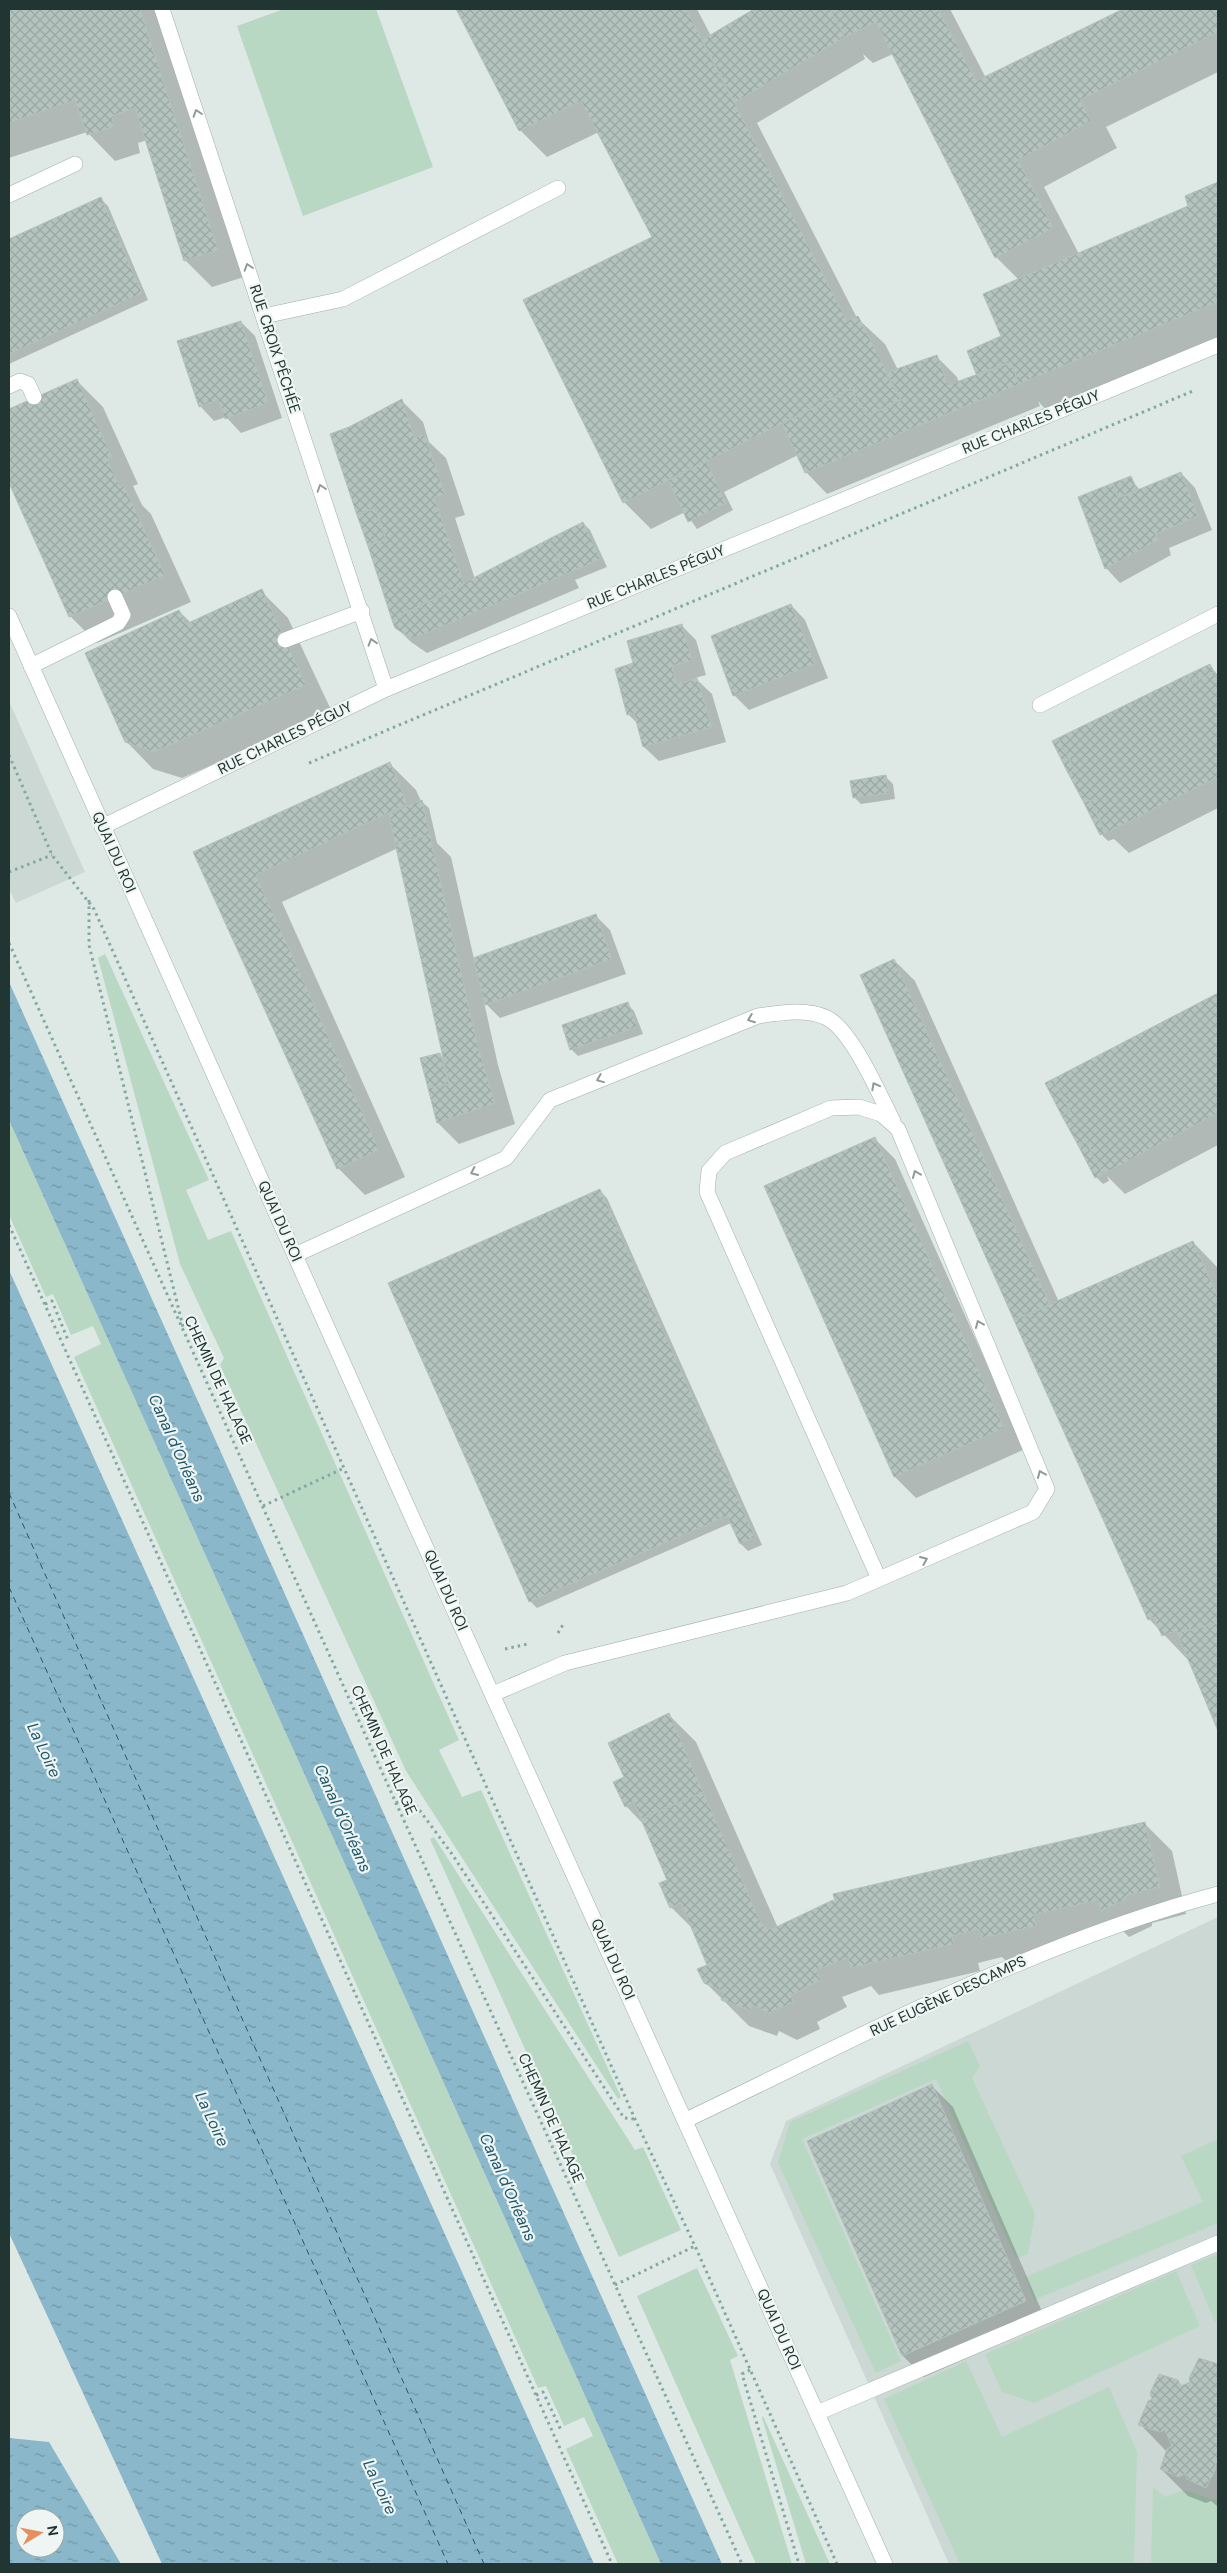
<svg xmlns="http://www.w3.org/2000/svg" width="1227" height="2573" viewBox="0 0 1227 2573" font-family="'DM Sans',sans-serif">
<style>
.built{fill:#ccd8d4}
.green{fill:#b8d8c4}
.water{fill:url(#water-ripples);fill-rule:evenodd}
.shadow{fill:#0003;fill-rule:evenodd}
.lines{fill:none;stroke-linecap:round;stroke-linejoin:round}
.ferry{stroke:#21576c;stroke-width:1;stroke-dasharray:6 5;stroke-linecap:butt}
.building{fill:url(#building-cross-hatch);stroke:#b1c1bc}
.service-casing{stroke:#a2afac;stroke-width:16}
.minor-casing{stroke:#a2afac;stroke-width:16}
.tertiary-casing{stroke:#a2afac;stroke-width:16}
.path{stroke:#81a9a1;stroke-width:3;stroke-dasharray:2.5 4;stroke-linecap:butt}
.service{stroke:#fff;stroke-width:15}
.minor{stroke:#fff;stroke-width:15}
.tertiary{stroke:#fff;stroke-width:15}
.oneway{stroke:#909a99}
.labels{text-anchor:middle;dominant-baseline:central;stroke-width:4.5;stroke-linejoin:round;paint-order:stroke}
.street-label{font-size:15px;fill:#213633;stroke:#eef5f2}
.water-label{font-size:16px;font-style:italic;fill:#21576c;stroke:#eef5f2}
</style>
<defs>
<pattern id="water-ripples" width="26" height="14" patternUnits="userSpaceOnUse" patternTransform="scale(1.25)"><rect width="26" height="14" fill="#8ab8ca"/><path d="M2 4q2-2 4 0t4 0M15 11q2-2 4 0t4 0" fill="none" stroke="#7096a5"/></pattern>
<pattern id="building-cross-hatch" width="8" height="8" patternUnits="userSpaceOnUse" patternTransform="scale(1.25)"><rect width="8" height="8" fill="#b4c3be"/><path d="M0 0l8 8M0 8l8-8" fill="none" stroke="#9aa8a4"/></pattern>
</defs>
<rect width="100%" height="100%" fill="#dee8e5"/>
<path class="built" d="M9,701L85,872L16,903L9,889Z
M1218,1917V2564H949L770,2164L786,2121Z"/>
<path class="green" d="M284,9H376L433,167L303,216L237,26Z
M105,954L209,1180L186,1190L208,1240L231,1231L459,1740L439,1750L462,1797L481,1790L621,2097L618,2099L406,1771L220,1365L224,1358L180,1264L98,958Z
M9,1120L661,2564H618L566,2449L593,2436L584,2417L564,2426L546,2386L538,2388L74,1357L101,1344L93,1326L71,1335L53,1294L46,1297L9,1215Z
M434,1837L635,2150L643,2147L681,2230L619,2257L430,1839Z
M968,2041L980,2066L972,2078L1035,2214L1028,2254L1016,2259L936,2079L802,2139L901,2361L876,2373L778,2163L790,2122Z
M1218,2139V2223L1034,2300L1025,2277L1203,2202L1181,2156Z
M1218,2254V2321L1215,2322L1191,2265Z
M697,2268L738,2356L730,2360L792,2564H756L637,2296Z
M1176,2271L1200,2326L1034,2403L1002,2392L985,2354Z
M966,2361L1002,2437L1109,2387L1137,2452L1134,2564H960L884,2399Z
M763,2416L830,2564H806L762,2418Z
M1153,2487L1165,2497L1184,2490L1218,2501V2564H1151Z"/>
<path class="water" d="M9,982L722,2564H661L9,1120Z
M9,1270L594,2564H162L9,2233Z
M9,2438L49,2442L121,2564H9ZM25,2518H55V2548H25Z"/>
<path class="shadow" d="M9,9H157L244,277L212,287L185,260L147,140L138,143L140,153L115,161L87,132L9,158Z
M457,9H697L711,36L757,9H950L986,78L1126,9H1218V72L1106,127L1117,148L1044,187L1079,254L1190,206L1186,197L1218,183V340L1047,411L1038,401L1040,406L827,494L806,472L798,455L724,492L733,510L697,529L685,512L651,529L624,502L653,237L599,132L547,157L520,130ZM863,54L873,63L893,54L996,257L1019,280L1003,336L978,376L959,383L957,377L936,356L898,370L885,344L857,318L757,123L865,59Z
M101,199L108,206L148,300L9,364V241Z
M241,322L255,336L282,418L241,433L226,417L214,421L200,406Z
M76,380L103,407L138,484L133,486L142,505L151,514L191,602L97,643L70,616L9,480V410Z
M402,401L423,422L429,442L446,458L465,515L455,518L475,579L583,523L590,530L607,567L575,580L579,588L427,653L411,642L396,627L350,428Z
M1181,473L1195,488L1212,530L1169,548L1171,555L1120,583L1106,568L1079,498L1130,478L1140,490Z
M261,591L288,618L332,712L182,778L153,769L126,741L179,611L191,623Z
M791,605L805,620L828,678L749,710L734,695Z
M682,626L696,640L706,675L695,678L712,694L726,742L659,761L644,747L638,724L628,714Z
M1210,666L1218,675V808L1129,853L1114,839L1108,841L1101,834Z
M389,763L416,790L421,801L429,808L437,843L451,857L474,959L595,915L610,930L626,974L500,1018L484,1002L498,1065L515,1124L459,1144L438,1123L422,1059L440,1054L444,1059L398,848L282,902L405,1177L365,1195L338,1168L195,853Z
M886,777L893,784L895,799L861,804L854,797Z
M894,960L915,981L1059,1302L1193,1242L1218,1268V1727L1191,1663L1149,1619L861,975Z
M1218,994V1145L1125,1194L1107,1176L1109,1181L1103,1184L1096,1177L1047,1083Z
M627,1004L634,1011L643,1034L578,1056L571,1049Z
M874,1138L895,1159L1025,1449L916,1498L895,1477L766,1187Z
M600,1191L607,1198L762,1545L748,1551L741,1544L731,1523L537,1608L530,1601L390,1284Z
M669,1715L696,1742L778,1928L834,1903L1145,1824L1172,1851L1186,1914L1152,1923V1926L1129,1937L1120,1928L1010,1965L1002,1957L978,1963L980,1971L879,1995L871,1986L842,1997L847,2007L817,2022L820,2029L797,2040L779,2031L777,2036L749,2026L705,1982L709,1965L693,1929L671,1907L669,1880L645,1826L626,1806L625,1778Z
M932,2086L953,2107L1047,2323L924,2377L903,2356L808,2141Z
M1200,2359L1218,2366V2507L1211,2501L1206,2503L1188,2496L1161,2469L1166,2451L1140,2424L1177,2381L1183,2387L1191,2383Z"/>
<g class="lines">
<path class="ferry" d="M9,1493L484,2564
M9,1587L448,2564"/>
</g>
<path class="building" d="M9,9H140L218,250L184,261L135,108L112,116L114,127L87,135L75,100L9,123Z
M456,9H686L847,321L858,316L901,400L867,416L851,389L623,503L523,300L652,237L581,101L519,131Z
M754,9H830L845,37L734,103L702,40Z
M830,9H938L976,81L1123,9H1218V32L1080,100L1091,121L1018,160L1053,228L995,258L876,22L845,37Z
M1218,182V302L1019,384L1011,362L977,376L967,351L1001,336L983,294L1188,206L1185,196Z
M101,197L142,293L9,354V239Z
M241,321L268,403L225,419L218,400L199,407L177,341Z
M937,355L948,385L1011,362L1019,384L805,473L782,423L851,389L867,416L901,400L885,373Z
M77,379L112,457L107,459L120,487L124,485L165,575L69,617L9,483V409Z
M402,399L414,437L425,435L445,494L434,497L464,584L392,620L368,546L386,539L375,508L357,515L330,434L349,427Z
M706,461L726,503L688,522L668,480Z
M1181,472L1198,516L1155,534L1158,540L1105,569L1078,497L1113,483L1118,498Z
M1131,476L1137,490L1118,498L1113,483Z
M375,508L386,539L368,546L357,515Z
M583,522L601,559L566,574L549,539Z
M549,539L566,574L412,639L395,628L392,620Z
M262,589L306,685L154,752L125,742L85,653L179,610L186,624Z
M791,604L815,664L733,696L711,636Z
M682,624L692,660L672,666L677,684L697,678L712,727L643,747L634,713L627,715L615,669L633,663L627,641Z
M1210,664L1214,672L1191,683L1187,675Z
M1214,672L1218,680V777L1106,833L1090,800L1084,803L1068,773L1075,770L1058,738L1187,675L1191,683Z
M1058,738L1075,770L1068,773L1052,741Z
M390,762L407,804L256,875L379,1150L337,1169L193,852Z
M886,775L889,793L853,798L850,781Z
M422,800L430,835L395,843L389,814Z
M1090,800L1106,833L1100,835L1084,803Z
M430,835L477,1043L495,1103L437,1123L428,1088L449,1084L395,843Z
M596,914L612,959L485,1005L473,958Z
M894,959L1050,1305L1014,1320L860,975Z
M1218,993V1113L1103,1174L1086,1141L1078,1145L1062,1116L1070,1111L1053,1079Z
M628,1002L637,1027L570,1050L562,1025Z
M440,1053L449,1084L428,1088L420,1058Z
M1053,1079L1070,1111L1062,1116L1045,1083Z
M875,1137L1004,1428L894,1477L764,1186Z
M1086,1141L1103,1174L1095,1178L1078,1145Z
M600,1189L755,1537L740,1544L727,1516L529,1602L388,1283Z
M1193,1241L1218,1297V1623L1177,1633L1176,1631L1162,1636L1153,1617L1148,1620L1014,1320Z
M1218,1623V1731L1177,1633Z
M669,1713L703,1792L641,1819L634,1802L625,1807L613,1782L624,1777L608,1743Z
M703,1792L763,1927L772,1929L833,1900V1902L835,1901L833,1894L1145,1822L1160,1887L1125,1896L1126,1899L1101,1911L1098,1900L1034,1915L1036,1926L982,1938L979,1929L952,1936L954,1944L851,1968L848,1958L816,1970L821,1980L791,1995L794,2002L769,2013L752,2005L750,2010L721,2000L724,1992L704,1983L697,1969L707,1965L681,1903L670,1908L659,1883L667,1880L641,1819Z
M932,2084L1026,2301L902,2356L807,2141Z
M1199,2358L1218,2364V2462L1215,2463L1216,2468L1206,2488L1187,2479L1185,2474L1179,2477L1160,2469L1167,2449L1172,2446L1165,2430L1160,2432L1138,2425L1148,2401L1152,2399L1150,2393L1159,2374L1178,2380L1181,2386L1190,2382L1189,2378Z"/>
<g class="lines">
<g class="service-casing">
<path id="service" d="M9,195L75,164
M264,316L343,299L558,188
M9,386L20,381L28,384L34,397
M285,640L362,611
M31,666L118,623L123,615L115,597
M1040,705L1218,614
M295,1255L506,1158L550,1100L758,1016C779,1013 807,1008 827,1018C852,1030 880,1096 893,1121
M493,1694L565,1663L847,1593L1033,1512L1047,1489L898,1129L881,1114L859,1107L831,1108L725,1153L709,1171L707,1192L879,1579
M817,2413L1218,2243"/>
</g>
<g class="minor-casing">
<path id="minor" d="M162,9L386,689
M686,2120C860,2037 1031,1944 1218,1894"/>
</g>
<g class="tertiary-casing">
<path id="tertiary" d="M9,616L403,1497L885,2564
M102,827L386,689L1218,345"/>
</g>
<path class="path" d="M9,755L52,855L94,909L635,2119L695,2246L837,2564
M309,763L1193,391
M9,872L52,855
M89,900V945L183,1327
M9,943L396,1803L742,2564
M9,1225L612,2564
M45,1304L52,1301L68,1340
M263,1506L344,1468
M558,1633L564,1623
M505,1649L528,1644
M396,1803L409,1796L452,1854L624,2118L635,2119
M615,2285L695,2246
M750,2370L742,2374L799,2564
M536,2395L543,2392L561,2430"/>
<use href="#service" class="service"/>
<use href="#minor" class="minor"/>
<use href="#tertiary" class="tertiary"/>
</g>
<defs><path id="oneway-chevron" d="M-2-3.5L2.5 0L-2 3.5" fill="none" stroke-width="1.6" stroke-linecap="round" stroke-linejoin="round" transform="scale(1.25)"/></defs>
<g class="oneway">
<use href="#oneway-chevron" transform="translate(197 113) rotate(-108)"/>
<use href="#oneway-chevron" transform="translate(248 267) rotate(-108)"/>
<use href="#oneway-chevron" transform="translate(321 488) rotate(-108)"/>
<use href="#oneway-chevron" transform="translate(372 642) rotate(-107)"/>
<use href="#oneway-chevron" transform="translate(751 1019) rotate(159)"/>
<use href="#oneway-chevron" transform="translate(600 1079) rotate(158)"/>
<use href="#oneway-chevron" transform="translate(875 1086) rotate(-118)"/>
<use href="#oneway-chevron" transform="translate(474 1172) rotate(155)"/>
<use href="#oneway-chevron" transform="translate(916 1174) rotate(-113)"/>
<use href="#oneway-chevron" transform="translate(979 1324) rotate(-113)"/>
<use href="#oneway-chevron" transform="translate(1041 1474) rotate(-113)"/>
<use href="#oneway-chevron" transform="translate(924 1560) rotate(-23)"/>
</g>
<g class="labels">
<g class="street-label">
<text transform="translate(275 349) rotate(72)">RUE CROIX PÊCHÉE</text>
<text transform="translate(1031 422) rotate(-22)">RUE CHARLES PÉGUY</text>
<text transform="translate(656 577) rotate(-22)">RUE CHARLES PÉGUY</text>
<text transform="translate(285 738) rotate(-26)">RUE CHARLES PÉGUY</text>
<text transform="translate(114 852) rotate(66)">QUAI DU ROI</text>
<text transform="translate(280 1221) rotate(66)">QUAI DU ROI</text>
<text transform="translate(218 1380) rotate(65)">CHEMIN DE HALAGE</text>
<text transform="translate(446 1590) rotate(66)">QUAI DU ROI</text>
<text transform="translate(384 1750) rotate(66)">CHEMIN DE HALAGE</text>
<text transform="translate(613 1959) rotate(66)">QUAI DU ROI</text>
<text transform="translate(948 1996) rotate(-25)">RUE EUGÈNE DESCAMPS</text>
<text transform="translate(551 2118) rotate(66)">CHEMIN DE HALAGE</text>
<text transform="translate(779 2329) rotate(66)">QUAI DU ROI</text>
</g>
<g class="water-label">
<text transform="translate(177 1448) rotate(66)">Canal d'Orléans</text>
<text transform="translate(44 1750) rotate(65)">La Loire</text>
<text transform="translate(343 1818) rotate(66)">Canal d'Orléans</text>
<text transform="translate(212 2119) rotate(65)">La Loire</text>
<text transform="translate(508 2187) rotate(66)">Canal d'Orléans</text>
<text transform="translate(380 2487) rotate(65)">La Loire</text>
</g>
</g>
<rect width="1227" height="2573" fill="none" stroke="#213633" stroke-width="20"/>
<g transform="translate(40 2533) rotate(80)"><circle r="24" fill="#eef5f2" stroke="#9ca9a6"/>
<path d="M0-4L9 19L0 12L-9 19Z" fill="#e68f5f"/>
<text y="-8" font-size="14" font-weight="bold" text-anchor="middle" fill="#213633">N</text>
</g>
</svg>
